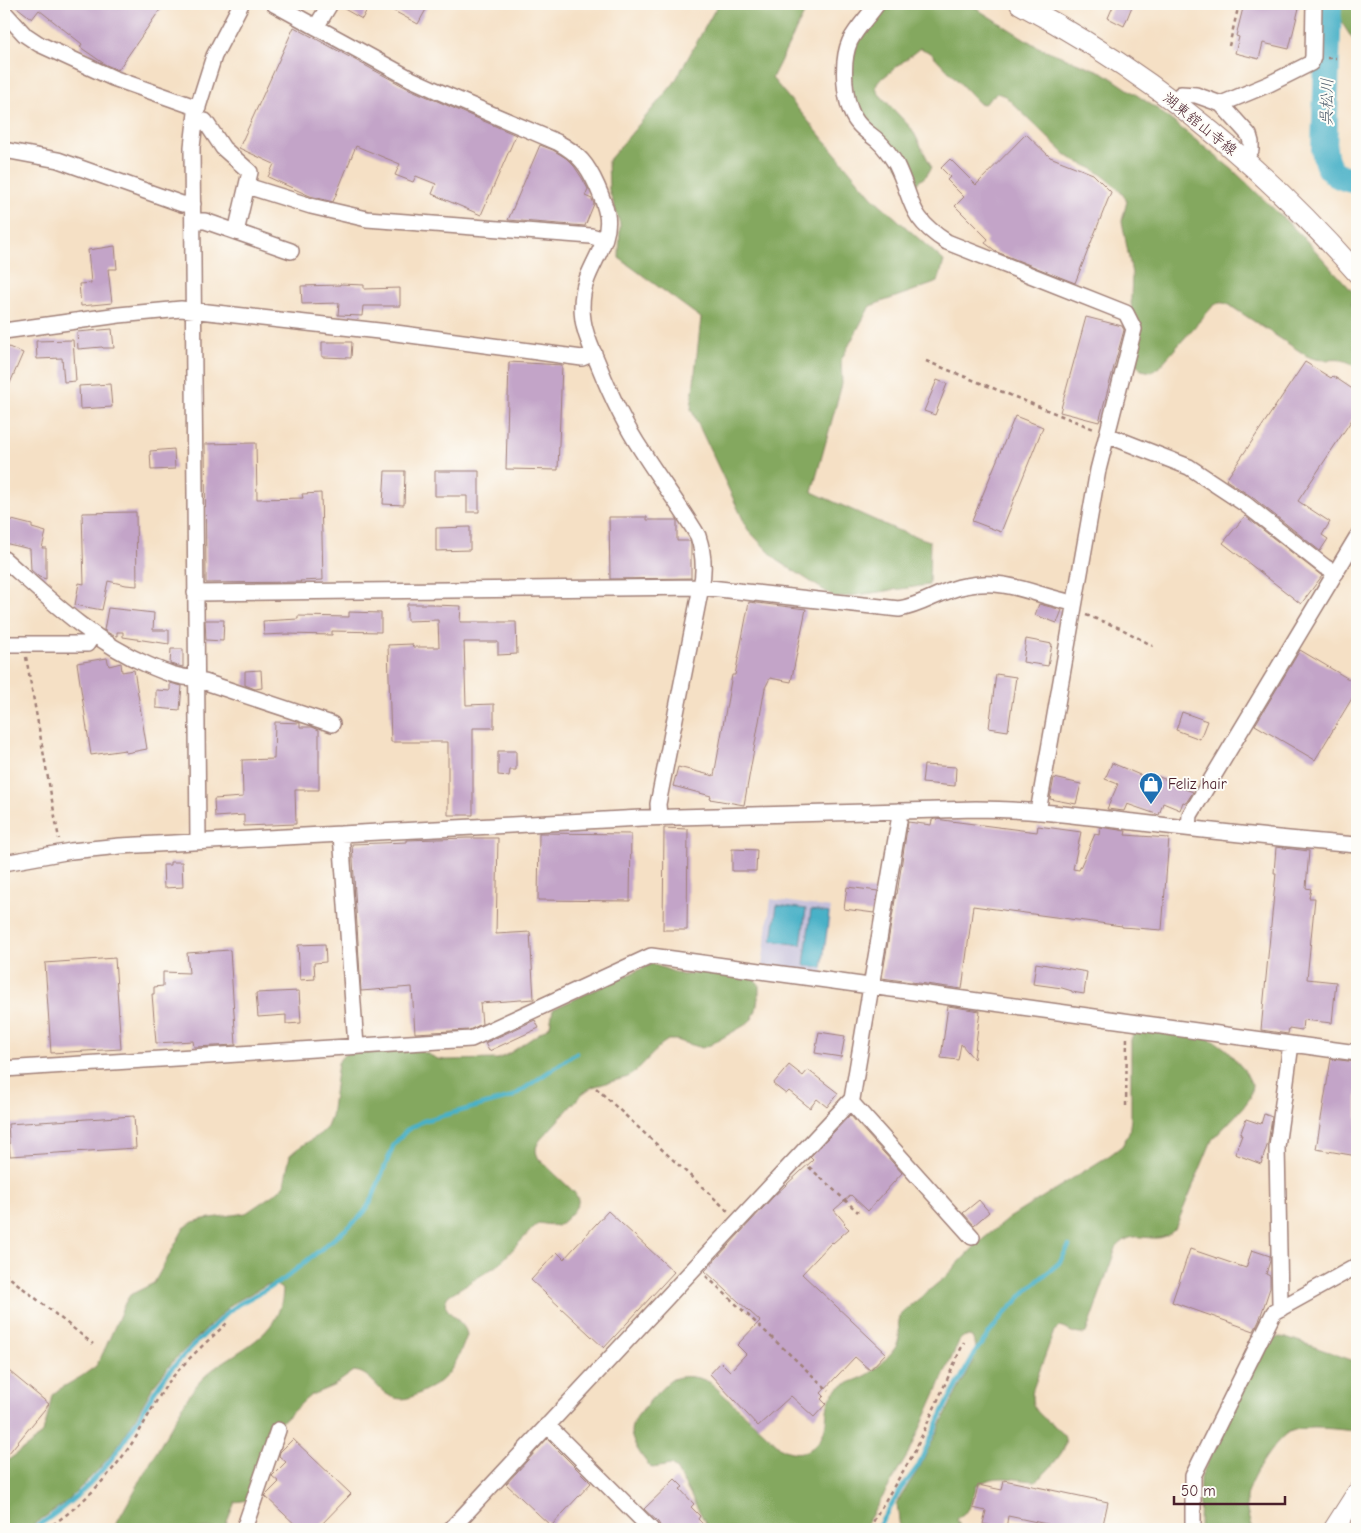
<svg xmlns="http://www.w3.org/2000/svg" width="1361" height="1533" viewBox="0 0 1361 1533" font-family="'Comic Neue','Klee One',sans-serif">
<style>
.industrial{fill:#c6c0da}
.forest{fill:#84a85e;stroke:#676444}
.water{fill:#48b1c7;stroke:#496879}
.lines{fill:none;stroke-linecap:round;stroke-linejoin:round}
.stream{stroke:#48b1c7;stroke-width:4.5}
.river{stroke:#48b1c7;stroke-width:26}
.building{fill:#c3a4c8}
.minor-casing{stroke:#a08078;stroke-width:18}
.major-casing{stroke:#a08078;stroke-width:22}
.path{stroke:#a08078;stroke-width:2.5;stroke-dasharray:4 4;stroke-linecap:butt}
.minor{stroke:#fff;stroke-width:15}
.major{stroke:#fff;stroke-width:20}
.labels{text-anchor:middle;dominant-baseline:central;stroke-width:4;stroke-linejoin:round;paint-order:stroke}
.street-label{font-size:15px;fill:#4a1f2b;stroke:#fdfcf7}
.poi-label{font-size:15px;fill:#4a1f2b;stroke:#fdfcf7;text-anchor:start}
.water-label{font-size:16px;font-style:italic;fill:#495969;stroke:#fdfcf7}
</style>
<rect width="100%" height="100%" fill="#fdfcf7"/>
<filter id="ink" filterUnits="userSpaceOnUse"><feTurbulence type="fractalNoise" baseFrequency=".02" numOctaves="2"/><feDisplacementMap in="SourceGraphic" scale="10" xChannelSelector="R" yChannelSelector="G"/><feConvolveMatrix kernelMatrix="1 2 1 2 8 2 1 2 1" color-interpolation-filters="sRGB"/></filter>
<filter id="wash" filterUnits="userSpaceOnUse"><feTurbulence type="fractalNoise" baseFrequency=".0096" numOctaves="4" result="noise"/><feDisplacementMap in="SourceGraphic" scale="20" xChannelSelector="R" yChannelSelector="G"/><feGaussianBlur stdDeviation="1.12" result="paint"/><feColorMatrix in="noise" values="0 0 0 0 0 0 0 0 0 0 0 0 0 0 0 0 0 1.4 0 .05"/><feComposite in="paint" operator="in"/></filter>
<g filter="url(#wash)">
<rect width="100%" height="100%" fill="#f5e0c5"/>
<path class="industrial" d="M771,899L831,908L822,974L762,966Z"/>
<path class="forest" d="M718,4H809L772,78L872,197L944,261L938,282L870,306L841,360L842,384L812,492L897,530L930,541L929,585L836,598L777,560L748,530L691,409L701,318L619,258L620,224L609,190L608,161L674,83Z
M884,4H969L1038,47L1104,73L1156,108L1233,170L1304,238L1353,292L1354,296L1351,303L1357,315V370C1343,351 1327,366 1307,356L1229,305C1222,302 1219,302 1213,306L1159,367L1152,372L1141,370L1135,362L1131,299L1132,274L1122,221L1127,201C1121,190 1104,175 1093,169C1083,164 1073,161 1065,154L1005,96L997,93L984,104L979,103L931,53L920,48L879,81C875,86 876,89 879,94L912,129L929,162L931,167L927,175L916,184L910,182L861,118L852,95L851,66L855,44Z
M1334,4H1357V46L1340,20Z
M652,964L683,975L712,971L745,974L753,978L759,984V992L756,1010L752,1019L745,1025L710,1045L702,1048L676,1040H668L662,1044L636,1071L628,1077L592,1087L582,1094L540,1140C535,1147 535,1152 539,1159L574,1192C576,1195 579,1199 578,1203C575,1211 564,1222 557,1226L539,1223L534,1227L498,1265L449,1295C435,1311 465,1318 467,1335C462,1349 455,1367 445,1377C438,1385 427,1389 418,1394C410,1398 402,1401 392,1397C377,1391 371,1372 354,1371L333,1386L311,1395L305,1400L274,1429L249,1500L235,1502L224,1529H113C132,1496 150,1463 169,1430C179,1413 190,1390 205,1376C235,1349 281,1339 283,1290L276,1285H266L232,1304L174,1360L154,1385L127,1432L114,1451L99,1469L66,1502L27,1529H4V1463L35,1441L42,1433L46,1423L52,1395L58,1390L82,1376L96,1366L104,1351L125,1303L130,1295L154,1283L184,1228L193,1222L204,1219L246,1213L277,1192L284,1185L290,1155L297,1149L320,1134L327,1127L331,1117L338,1063L341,1058L345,1054L417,1049L438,1059L446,1060L498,1059L507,1055L550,1026L553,1009Z
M1137,1030L1204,1037L1216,1042L1227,1050L1245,1071L1252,1085L1250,1098L1242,1109L1212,1140L1175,1229C1155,1251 1137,1223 1116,1248L1086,1333C1078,1337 1068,1329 1059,1327L1054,1331L1033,1389C1032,1396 1031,1402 1035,1408C1047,1428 1081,1430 1057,1459C1050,1468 1044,1475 1035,1481C1013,1480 998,1473 977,1485L969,1509L957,1519L961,1529H900L897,1504L901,1496L920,1467L953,1399L973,1362L976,1347L972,1337C966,1335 963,1336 959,1341L910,1451L867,1523L860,1529H709L676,1469L671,1465L652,1468C645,1462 631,1442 631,1432C631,1427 633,1422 636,1418C641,1410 665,1383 673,1379C685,1374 700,1377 711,1383L781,1448C799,1458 817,1451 824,1431C828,1420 825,1407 831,1397C840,1381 860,1382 873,1371C880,1365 896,1350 898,1342C902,1330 894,1325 903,1312L944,1278L977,1244L1009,1218L1110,1155L1122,1146L1129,1133L1131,1119V1040L1133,1034Z
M1279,1337L1289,1338L1357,1362V1431C1338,1430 1306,1424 1289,1432C1274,1440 1247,1483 1246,1499C1246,1510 1249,1519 1252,1529H1199L1200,1478L1262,1349L1269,1341Z"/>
<path class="water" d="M777,905L806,909L801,945L772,941Z
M811,910L829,913L822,968L804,965Z"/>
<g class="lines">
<path class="stream" d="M33,1529C72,1504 106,1472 130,1432C142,1414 151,1394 165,1377C183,1353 208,1332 229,1311L239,1304L283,1280L357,1220L365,1211L372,1199L394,1144L407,1130L423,1121L512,1097L576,1053
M877,1529L901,1489L918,1466L946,1405L976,1351L1000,1319L1028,1289L1059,1263L1069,1246"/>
<path class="river" d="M1329,4L1324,149C1326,171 1336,178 1357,181"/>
</g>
<g id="blocks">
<path class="building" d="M13,4H164L118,70L106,65L80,47L82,44L39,10L32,19Z
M339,4H370L362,19L339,6Z
M381,4H429L418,24Z
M1114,4H1133L1124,26L1108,18Z
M1244,4H1300L1289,49L1263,43L1259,59L1235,53L1239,37L1236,36Z
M294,27L407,88L516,135L481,215L432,194L436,184L416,176L413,182L395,175L400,164L356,146L333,202L310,196L268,177L274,164L239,148Z
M1026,134L1050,157L1093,174L1111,192L1075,283L997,252L985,243L988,239L955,206L964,197L947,180L950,177L941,168L950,159L976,185Z
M540,145L553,150L566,158L574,166L582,178L588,189L585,196L592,199L594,204L585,226L508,220Z
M115,246L117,269H108L112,303L81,306L79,284L91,283L88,250Z
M340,284L364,285V289L400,288V306H363L362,316L338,315L339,303L302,304L301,286L340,285Z
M1086,317L1122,326L1124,330L1099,422L1060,412Z
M112,329L114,348H103L102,347L78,349L77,332Z
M73,340L76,381L64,382L62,358L37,359L36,341Z
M322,342H352L351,358L322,357Z
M4,345L23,353L4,397Z
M509,362L562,365L558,470L506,469Z
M1305,362L1331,378L1333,376L1357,392V412L1298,501L1330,522L1322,535L1328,539L1320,551L1252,497L1226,480Z
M937,380L947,384L935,415L924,411Z
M110,384L112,407L80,409L79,386Z
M1015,416L1043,427L1001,532L972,521Z
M256,443L257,499L303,498L302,494L321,493L323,580L300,581L301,582L206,583L205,444Z
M174,449L175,469L151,470L150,451Z
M385,471H405L404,505L383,504Z
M435,471H479V512H467V496H435Z
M136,512L137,586L126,585L108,581L102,610L75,605L79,583L84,584L82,513Z
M1245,516L1322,576L1301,604L1223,543Z
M609,517H647V520H677V541H690L691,545V578L610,579Z
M8,519L32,525V528L46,532L42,548H46V579L39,577L31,570L30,549L4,543V535Z
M470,527V550L436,551V528Z
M749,602L806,609L791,682L770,678L765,688L744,805L710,799L711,796L673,786L678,767L714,776L732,675H735Z
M407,604H434V605L461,606L460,622H516L517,654L498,655V642H464L466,705L494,704V728H473V815H448V742H391L388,645L412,644L413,647H439L438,620L407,621Z
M1039,604L1062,610L1057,623L1035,615Z
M108,608L154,613L153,630H169V644L123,637V632H117V636L112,635L104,630Z
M349,612L381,613V632L332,631V635L286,634L264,635L263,621L298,619V616L349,617Z
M205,620H224L223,641L206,640Z
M1026,639L1052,644L1048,666L1023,662Z
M171,649H183V667L170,664Z
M1300,650L1357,684V690L1315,760L1255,725Z
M107,658L109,666L121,663L122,672L134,670L147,749L126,753L125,750L91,755L77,663Z
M261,670L262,688L255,689L245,685V671Z
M996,674L1016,677L1008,731L989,728Z
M170,683L182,686L180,710L156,708V690L170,691Z
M1182,712L1207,721L1200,739L1176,730Z
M275,722L300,723V727H312L319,730V790H295L296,824L244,826V815L215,817L214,799L243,797L242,760L274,759Z
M498,751H516V770H510L509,776L498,775Z
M1112,763L1154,781L1156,776L1176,783L1175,785L1193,792L1186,803L1183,802L1180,810L1163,803L1159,815L1127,804L1124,811L1107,809L1118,784L1105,779Z
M924,765L956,767L955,786L922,783Z
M1054,778L1081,784L1076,804L1050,799Z
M935,819L1037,832L1038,826L1081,832L1073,869L1079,870L1095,834L1099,835L1100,827L1126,831L1125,835L1169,838L1162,930L1122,927V926L973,906L962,989L882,978L896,894H897L908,822L931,825L932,820Z
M664,828L688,829L687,930H663Z
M539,833L631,834L630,901L538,900Z
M467,838H498L496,934L530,932L534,999L480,1003L482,1024L469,1030L415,1033L412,987L361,991L352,844L407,842V840Z
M1276,847L1309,851L1306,888L1311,889L1309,898H1315L1307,979L1336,982L1332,1023L1303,1020L1302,1030L1289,1028L1288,1034L1261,1030L1276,873H1274Z
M732,849L757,850L756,871H732Z
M170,862H182L183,887L164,888L163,865H170Z
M847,887L878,891L874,913L844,909Z
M325,944L326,962L314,963L315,979L300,980L298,945Z
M230,950L236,1045L194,1047L193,1041L156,1043L152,994H154V987L163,986V972L189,973L187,953Z
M115,958L121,1049L51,1053L45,963Z
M1036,963L1087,972L1084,994L1072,992V991L1062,988L1033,984Z
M299,991L301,1023L286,1024V1015L258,1017L256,993Z
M948,1006L980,1011L974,1059L961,1044L958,1060L941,1058Z
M535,1020L539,1028L489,1051L485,1043Z
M819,1032L845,1036L841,1057L815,1053Z
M1331,1059L1357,1062V1156L1316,1149Z
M789,1065L803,1076L808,1070L838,1093L827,1107L817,1099L810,1108L789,1091L786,1094L773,1084Z
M1264,1114L1272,1117L1268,1143L1261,1164L1235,1154L1242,1135H1240L1246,1119L1261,1124Z
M850,1115L902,1173L868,1211L851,1195L834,1210L845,1223L844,1224L849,1229L833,1243L832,1242L802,1274L886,1353L870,1370L855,1357L821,1393L824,1396L821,1399L826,1404L814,1417L791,1396L758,1426L710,1374L721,1362L730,1371L746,1354L737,1345L760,1321L705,1271L773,1197L813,1160L810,1157Z
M134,1116L136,1148L10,1156L8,1124Z
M979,1200L989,1212L974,1225L963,1213Z
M608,1211L674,1272L604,1348L531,1280L557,1252L564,1259Z
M1190,1249L1246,1268L1252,1250L1270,1256V1261L1266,1274L1270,1276V1288L1259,1321L1254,1331L1172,1302Z
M4,1367L49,1404L4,1459Z
M293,1439L351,1494L317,1529H300L265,1496L279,1482L272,1476L286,1462L279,1456L280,1452Z
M547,1439L591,1483L551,1526L506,1484Z
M675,1479L683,1487L680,1489L694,1504L691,1507L700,1516L698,1519L708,1529H662L658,1522L644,1509Z
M1004,1480L1108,1502L1102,1529H1061V1527L1008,1516L1006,1529L983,1524L986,1511L973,1508L978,1485L1002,1490Z"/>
</g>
</g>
<g filter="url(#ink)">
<use href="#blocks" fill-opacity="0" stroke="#a08078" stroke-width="1"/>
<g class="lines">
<g class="minor-casing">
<path id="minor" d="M274,4L411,79L442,93L557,142C579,154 587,164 597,186C601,195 605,205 607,215C611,237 595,258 587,279C582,292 581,306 583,320C585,336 593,351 599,366C611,396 624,424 642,451C660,480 681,507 698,536C704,554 705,569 701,587L658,804L659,817
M877,4C869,16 857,27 850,41C841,61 843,104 857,122C863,130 870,134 877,140C885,147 891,156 896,164C914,201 907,217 947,242L1126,313L1134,329L1098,470L1038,812
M4,12L24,34L39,44L113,78L198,108
M316,27L330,4
M1174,103L1181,94L1196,95L1221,104L1249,135L1251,142V150L1243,159
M1221,104L1269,84L1311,63L1313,57L1314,4
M195,120L205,121L223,148L250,172L236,232
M4,150L58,160L182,204H193
M247,186L311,206L367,219L591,236L604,240
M193,221H205L291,251
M4,331L119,315L181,309L388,332L582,358L594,353
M1107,435L1189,467L1245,504L1325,567L1336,573
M4,559C49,599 92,641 148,665C164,672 179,678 196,678
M195,593L701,587L899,609C924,605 941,590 965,586C1005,577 1036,596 1074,603
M4,644H87L93,635
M196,682H205L332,724
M1189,828L1190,815L1357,537
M341,834L356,1046
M198,842L192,147L196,113L214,56L241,4
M4,863L71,851L120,846L341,834L641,818L976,809C1029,809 1082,816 1134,822C1209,831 1283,839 1357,845
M4,1069L471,1039L651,956L1357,1053
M850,1101L972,1237
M1282,1308L1280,1303L1277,1147L1291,1044
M547,1425L651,1529
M244,1529L278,1430
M451,1529L852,1099L899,821V811
M1193,1529V1476L1274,1312L1357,1266"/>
</g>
<g class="major-casing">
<path id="major" d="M1020,4C1148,71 1262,165 1357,273
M1334,1529L1357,1493"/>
</g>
<path class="path" d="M1229,46L1239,4
M1327,58H1336
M926,361L1094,429
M1086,615L1120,628L1153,646
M26,657L59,839
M596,1088L728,1211
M1126,1106L1127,1035
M809,1167L858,1212
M4,1273L93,1344
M706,1276L829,1391
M46,1529C82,1506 113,1473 136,1437C148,1418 157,1397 171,1379C188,1358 209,1340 228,1322
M870,1529L876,1516L914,1453L964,1342"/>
<use href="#minor" class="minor"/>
<use href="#major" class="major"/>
</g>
</g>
<defs>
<g id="shop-pin" transform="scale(1.25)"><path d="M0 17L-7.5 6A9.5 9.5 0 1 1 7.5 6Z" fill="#1f6fb2" stroke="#fdfcf7"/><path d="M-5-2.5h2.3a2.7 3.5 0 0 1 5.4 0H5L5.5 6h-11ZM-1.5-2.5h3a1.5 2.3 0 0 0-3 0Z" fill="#fff"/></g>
</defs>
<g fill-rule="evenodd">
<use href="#shop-pin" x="1151" y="784"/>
</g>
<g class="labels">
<g class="street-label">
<text transform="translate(1200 124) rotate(39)">湖東舘山寺線</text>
</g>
<g class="poi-label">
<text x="1168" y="784">Feliz hair</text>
</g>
<g class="water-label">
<text transform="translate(1327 102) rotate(-89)">呉松川</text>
</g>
</g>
<rect width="1361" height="1533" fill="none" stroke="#fdfcf7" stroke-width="20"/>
<path d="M1174 1496v8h111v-8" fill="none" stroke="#4a1f2b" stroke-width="2.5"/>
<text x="1181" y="1496" font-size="15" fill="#4a1f2b" stroke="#fdfcf7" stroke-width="4" paint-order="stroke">50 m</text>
</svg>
